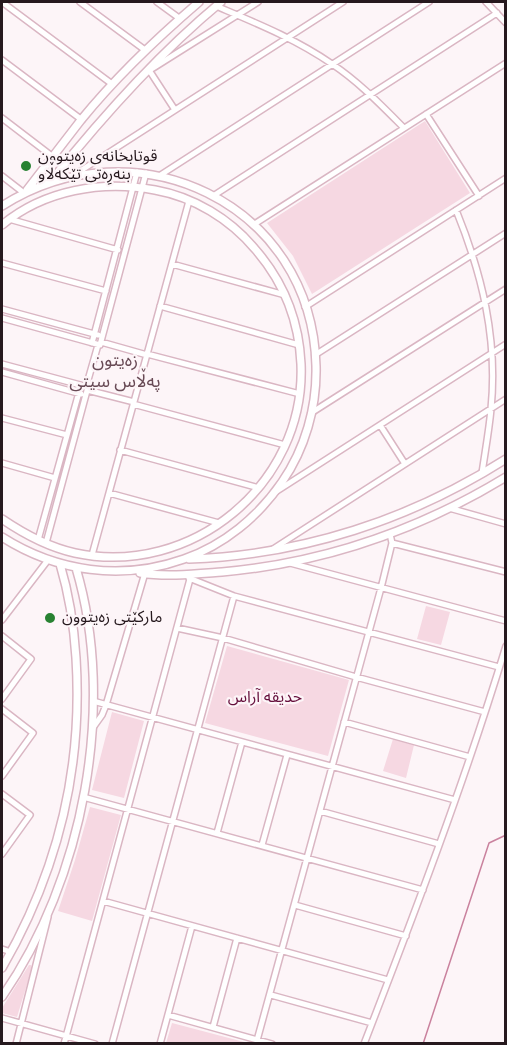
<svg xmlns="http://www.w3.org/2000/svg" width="507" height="1045" viewBox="0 0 507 1045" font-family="Overpass,'Noto Sans Arabic',sans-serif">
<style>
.green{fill:#f6d8e2}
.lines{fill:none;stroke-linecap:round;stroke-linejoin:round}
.stream{stroke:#ca829e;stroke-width:1.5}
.street-casing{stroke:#dab6c3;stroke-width:8}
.secondary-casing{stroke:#dab6c3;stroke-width:10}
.street{stroke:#fff;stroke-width:5}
.secondary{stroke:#fff;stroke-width:7}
.poi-dot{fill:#288232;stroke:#fdf5f8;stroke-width:2}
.labels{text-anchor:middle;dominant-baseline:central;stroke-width:4.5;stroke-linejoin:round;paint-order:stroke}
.poi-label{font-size:16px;fill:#26191e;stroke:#fdf5f8;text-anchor:start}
.park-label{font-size:16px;fill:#650f3c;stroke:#fdf5f8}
.neighbourhood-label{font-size:18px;fill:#684a55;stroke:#fdf5f8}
</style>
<rect width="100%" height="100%" fill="#fdf5f8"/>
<path class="green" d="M425,121L470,193L312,294L293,256L267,223Z
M426,606L450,612L441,645L417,639Z
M227,646L349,680L328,756L205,723Z
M112,712L144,721L124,798L92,790Z
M393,739L414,745L406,778L383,771Z
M90,807L121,815L92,921L58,911L75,860Z
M29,965H31L32,968L17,1017L2,1013V1008Z
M172,1023L248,1043H166Z"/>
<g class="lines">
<path class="stream" d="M423,1044L489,843L506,835"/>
<g class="street-casing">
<path id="street" d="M2,2L112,84
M80,2L145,50
M157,2L179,18
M486,2L506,23
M216,6C256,23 296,39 332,64C359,82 381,105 404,128
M2,60L82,120
M149,70L175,110
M150,70L258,2
M426,114L479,196
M2,118L53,157
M74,175L343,2
M2,176L24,193
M159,176L429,2
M213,196L497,13
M456,210C482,274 498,339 491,409C489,431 485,452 482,473
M9,219L118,250
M253,225L506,63
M2,263L106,291
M172,264L285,295
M160,306L299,345
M305,307L506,178
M2,309L98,335
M2,318L100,345L146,173
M101,342L147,355
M92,343L137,172
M147,354L300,394
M315,355L506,233
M2,364L88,387L46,543
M2,372L81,394
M86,387L98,345
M87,390L134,402
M133,404L285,445
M311,413L506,289
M2,418L67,435
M380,425L405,464
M120,450L259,488
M2,463L55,478
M277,491L506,344
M109,493L219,523
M449,508L506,524
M38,540L81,385
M392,543L506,572
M273,549L506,399
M92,555L189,201
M290,563L506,621
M189,578L234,596L499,667
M2,620L48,560
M177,628L223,638L356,677L485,712
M2,636L31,659L2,699
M93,701L455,800
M2,709L33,733L2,776
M344,722L470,757
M92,729L102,715L106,705L145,573
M2,794L30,815L2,854
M83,797L423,890
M320,811L439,844
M217,833L242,742
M262,845L287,755
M103,901L388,980
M295,905L406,936
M2,949L11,952
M271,995L372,1023
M168,1015L272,1044
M2,1018L95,1044
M213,1027L237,938
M16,1044L48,917
M64,1044L190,579
M112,1044L234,596
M160,1044L192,926
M256,1044L381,588L392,543L390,534
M364,1044C415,912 465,781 506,646"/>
</g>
<g class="secondary-casing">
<path id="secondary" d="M50,182C102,117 157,55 221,2
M27,190C45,167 63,143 81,120C116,77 157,38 199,2
M2,206C135,121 312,203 316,366C317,407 305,449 282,482C258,517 224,545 184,559C122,581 57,572 2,537
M2,225C44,190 102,180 155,190C194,197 230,219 255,249C283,281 299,321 301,364C306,484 191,578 75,553C48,547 24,534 2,519
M189,559C302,555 410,520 506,459
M140,573C167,577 195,574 222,572C323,563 419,530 506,477
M2,968C57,873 83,768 76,658C74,626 69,594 60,564
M2,997C83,880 117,706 76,568"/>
</g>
<use href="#street" class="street"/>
<use href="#secondary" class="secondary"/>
</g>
<g class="poi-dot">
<circle cx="26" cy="166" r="6"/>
<circle cx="50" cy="618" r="6"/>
</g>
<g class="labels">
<g class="poi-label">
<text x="38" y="157">قوتابخانەی زەیتوون<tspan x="38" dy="18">بنەرِەتی تێکەڵاو</tspan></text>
<text x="62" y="618">مارکێتی زەیتوون</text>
</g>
<g class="park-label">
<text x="265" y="698">حديقه آراس</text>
</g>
<g class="neighbourhood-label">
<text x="115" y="361">زەیتون<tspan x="115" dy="21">پەڵاس سیتی</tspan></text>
</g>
</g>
<rect width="507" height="1045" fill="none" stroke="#26191e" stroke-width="6"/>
</svg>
